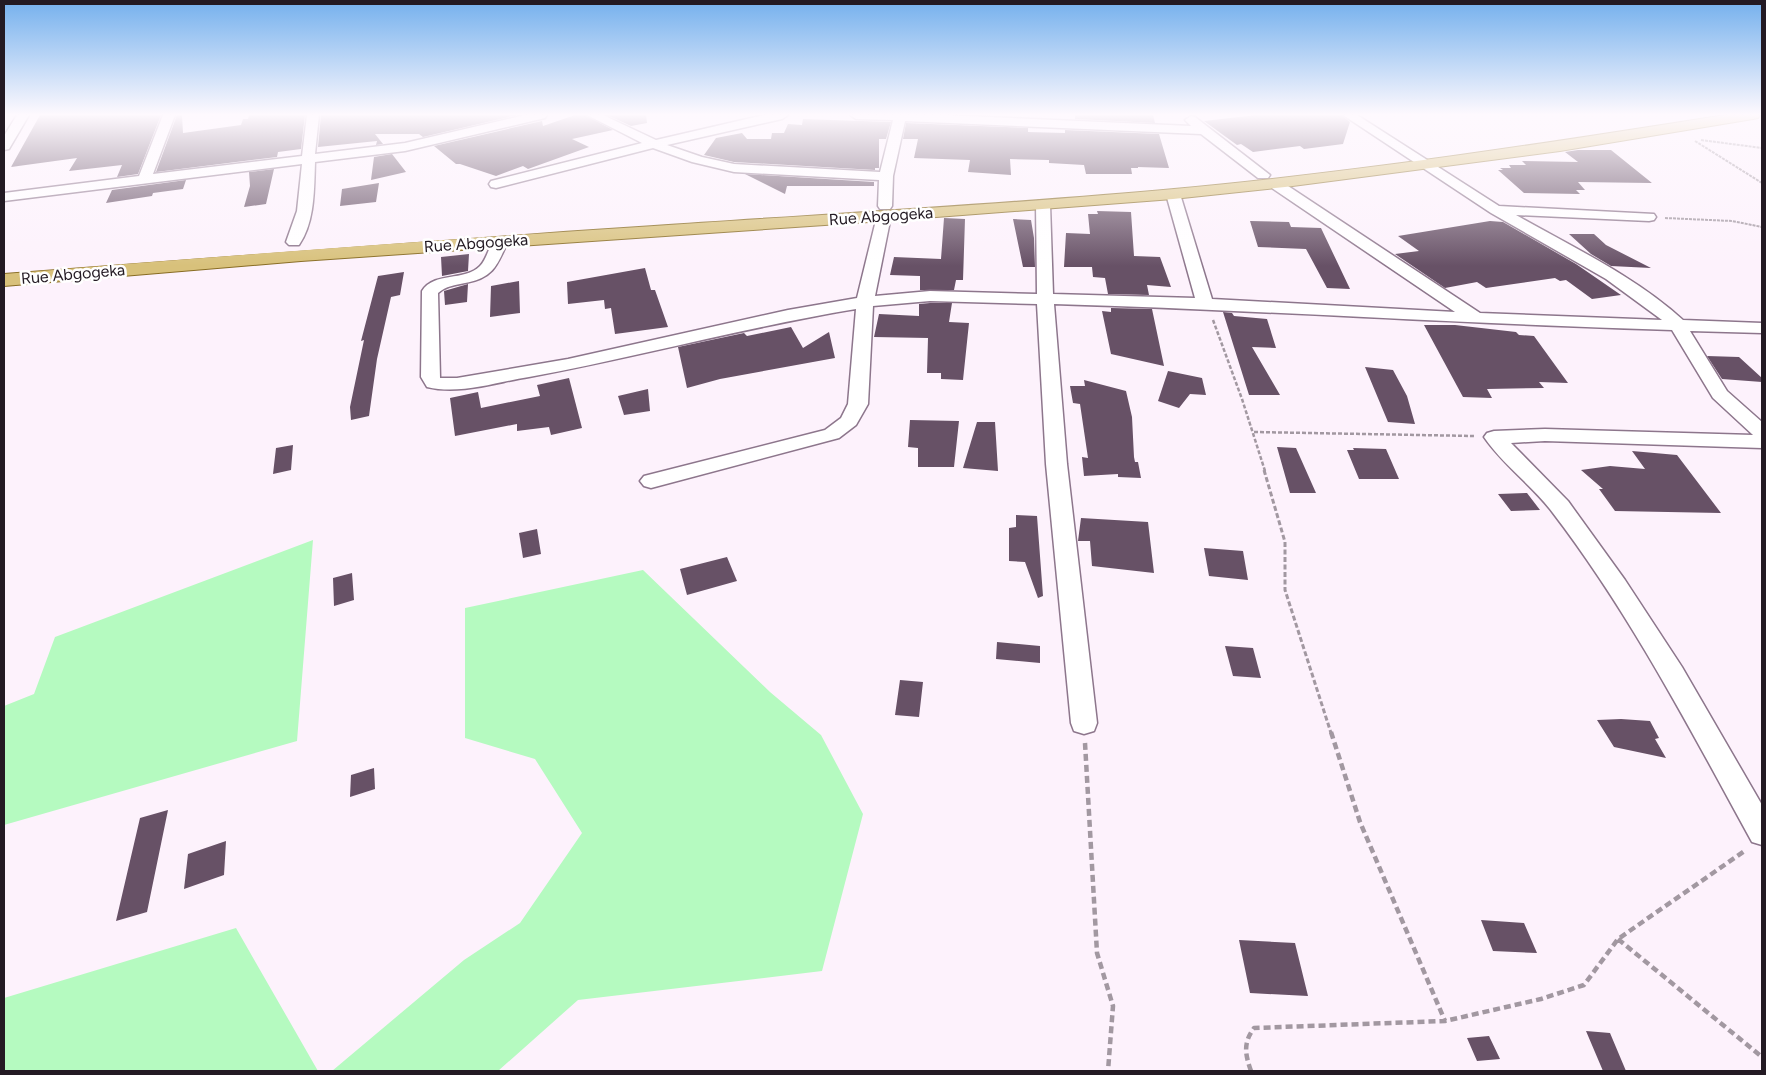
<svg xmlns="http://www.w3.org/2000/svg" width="1766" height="1075" viewBox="0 0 1766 1075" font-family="Figtree,sans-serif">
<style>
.green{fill:#b5fac0}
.building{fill:#675166}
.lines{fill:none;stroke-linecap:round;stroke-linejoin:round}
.minor-casing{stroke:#8d768c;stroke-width:3}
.major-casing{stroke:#886c23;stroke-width:2}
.path-far3{stroke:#a298a1;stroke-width:2;stroke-dasharray:3 1;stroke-linecap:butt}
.path-far2{stroke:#a298a1;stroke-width:2.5;stroke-dasharray:4 2;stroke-linecap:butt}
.path-far1{stroke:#a298a1;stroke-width:3;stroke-dasharray:5 2.5;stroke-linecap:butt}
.path{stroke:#a298a1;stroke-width:4.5;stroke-dasharray:7 4;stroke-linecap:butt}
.minor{fill:#fff;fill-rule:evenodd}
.major{fill:#d8c17b;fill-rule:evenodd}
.labels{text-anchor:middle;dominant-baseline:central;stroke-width:5;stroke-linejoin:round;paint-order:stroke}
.far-street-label{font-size:16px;fill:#231a23;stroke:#fff}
</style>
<rect width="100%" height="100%" fill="#fdf2fc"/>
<path class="green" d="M313,540L297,741L4,825V706L34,694L55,637Z
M643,570L770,692L821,735L863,814L822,971L578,1000L498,1071H332L464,960L520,923L582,833L535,759L465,738V608Z
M236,928L318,1071H4V998Z"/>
<path class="building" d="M40,115H161L138,174L117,177L122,165L69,171L77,158L11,167Z
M177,115H182L183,133L241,125L243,119H248L249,115H305L301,149L278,152L277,157L156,172Z
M321,115H517L423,137L419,134H375L383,144L376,145L377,141L318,147Z
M575,115H585L613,130L572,139L589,147L528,169L523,166L496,176L460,164H456L434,146L542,121L543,126Z
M607,115H646L647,123L631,126Z
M1075,115H1153L1155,123L1075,119Z
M1256,115H1341L1350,122L1343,144L1304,149L1300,146L1253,152L1241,144L1237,145L1204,121Z
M803,119L891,122L886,139H879V168H875V170L734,162L704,155L716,138L742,133L747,139H771L772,133H784L788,124L802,125Z
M906,123L1028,128V132L1065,133V130L1159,134L1169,168L1138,167V168H1131L1132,174H1086L1084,165L1049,163V160L1010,159L1011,175L968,172L970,160L914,158L918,139H903Z
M1578,150H1611L1652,183L1578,182L1585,190H1576L1580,194L1524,193L1498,170H1503L1500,168H1511L1509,165H1526L1522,161L1578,162L1565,152Z
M392,154L406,172L371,180L374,157Z
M274,169L266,204L244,207L250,186L249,172Z
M745,174L874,182V186H787L785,194Z
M186,180L183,189L153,193L152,196L106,203L112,190Z
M379,183L376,202L340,206L342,189Z
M1097,211L1131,212L1134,256L1160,257L1171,287L1147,285L1149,295L1108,294L1105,278L1093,277L1092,267H1064L1066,233L1090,234L1088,214H1098Z
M944,218L965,219L963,280H956L954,290H920V276L890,275L894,257L941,259Z
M1013,219L1031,220L1034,238L1035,267H1023Z
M1250,221L1289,222L1291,227L1321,228L1350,289L1327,288L1306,249L1258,247Z
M1490,221L1503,222L1576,264L1621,295L1592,299L1566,280L1560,281L1555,278L1486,288L1477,282L1445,288L1395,254L1419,251L1398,236Z
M1569,234H1594L1606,245L1651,268L1611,266L1591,254Z
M469,254L468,271L442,276L441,257Z
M645,268L651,290H655L668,327L615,334L611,308L605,309L604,300L568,304L567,282Z
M404,272L400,295L391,297L377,359L369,416L351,420L350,407L364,340L361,341L378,276Z
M519,281L520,313L490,317L491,286Z
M468,284L467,302L445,305L444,291Z
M930,303H952L949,322L969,323L963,380L941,379V373H927L928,338L874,337L879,314L919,316V304Z
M1111,308L1152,309L1164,366L1111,354L1102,311L1111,312Z
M1223,312L1232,313L1234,316L1267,319L1276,348L1252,347L1280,395H1249Z
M1424,325H1455L1516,332L1519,335L1534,336L1568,383L1539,382L1544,388L1487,389L1492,398L1463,397Z
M791,327L803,348L829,332L835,358L720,379L687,388L678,347L744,333L747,336Z
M1707,356L1739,357L1762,378V382L1722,379Z
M1365,367L1393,370L1407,396L1415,424L1388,422Z
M1168,371L1202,378L1206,395L1190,394L1179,408L1158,401Z
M569,378L582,428L551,435L549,427L517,431V424L455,436L450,398L478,392L481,408L540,396L537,385Z
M1084,380L1126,391L1132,417L1134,457L1135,462H1138L1141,478L1118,477V474L1084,476L1082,457L1088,458L1080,404L1073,403L1070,386H1085Z
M648,389L650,411L624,415L618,396Z
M910,420L959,421L954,467H918V448L908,447Z
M977,422H995L998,471L963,468Z
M293,445L291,470L273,474L276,448Z
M1277,447L1296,448L1316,493H1290Z
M1353,448L1386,449L1399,479H1359L1347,450H1354Z
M1632,451L1677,455L1721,513L1615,511L1599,489H1603L1581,470L1610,466L1645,469Z
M1527,493L1540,510L1511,511L1498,494Z
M1016,515L1037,516L1043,596L1038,598L1025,562L1009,561V528L1016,527Z
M1081,518L1148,522L1154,573L1092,566L1090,541H1078Z
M537,529L541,554L523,558L519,533Z
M1204,548L1243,551L1248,580L1209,576Z
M727,557L737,581L687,595L680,569Z
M352,573L354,600L334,606L333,578Z
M997,642L1040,646V663L996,659Z
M1225,646L1253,648L1261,678L1233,676Z
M900,680L923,682L919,717L895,715Z
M1621,719L1650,721L1659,738L1655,739L1666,758L1614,747L1597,720Z
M374,768L375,789L350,797L351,775Z
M168,810L147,912L116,921L140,818Z
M226,841L224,875L184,889L188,854Z
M1481,920L1524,923L1537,953L1493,951Z
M1239,940L1295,943L1308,996L1250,993Z
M1586,1031L1610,1033L1626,1071H1603Z
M1489,1036L1500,1059L1477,1061L1467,1038Z"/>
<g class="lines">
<g class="minor-casing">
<path id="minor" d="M17,115H29L9,149L4,150V136Z
M163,115H175L153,174L302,156L307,115H319L315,154L405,143L525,115H547L545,118L405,151L315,162C314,189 315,222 299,245H289L286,242L297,211L302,164L4,201V193L139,176Z
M587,115H603L656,140L764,115H788L782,119L667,145L702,157L734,164L880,172L893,120L856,119L850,115H942L1191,126L1185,120L1191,116L1195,117L1270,175L1268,178H1258L1201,134L905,121L893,176L892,206L890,209H880L878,206L879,180L734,172L692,162L653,148L496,188L491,187L489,184L491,181L642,143Z
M1343,115H1357L1499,206L1654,214L1656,217L1654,220L1649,221L1516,215C1572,247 1635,276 1683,320L1762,323V333L1690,331L1727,391L1762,422V448L1545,441L1511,443L1568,501L1625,580L1682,667L1762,805V845L1752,842C1690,729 1631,615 1553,513C1533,486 1503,465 1484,437L1487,433L1494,431L1545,429L1753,435L1713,398L1672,330C1466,324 1260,310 1054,304L1067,464L1097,723L1094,731L1084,734L1074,731L1071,723L1046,464L1037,304L930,301L873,306L868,404L856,425L839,438L651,488L644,486L640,481L644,476L825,430L841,418L848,404L856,309C746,327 638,357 529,377C497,382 460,395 427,387L421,377L422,291C435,271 464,282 480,266C487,259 489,246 495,238H505L508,241C497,266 493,278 465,283C455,285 446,286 438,293L440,378H457L568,359L788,310L857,298L877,216L879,213H889L891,216L875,296L930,291L1037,294L1036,204L1038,201H1048L1050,204L1053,294L1195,298L1166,194L1168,191H1178L1180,194L1212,299L1455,312L1269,186L1267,183L1269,180H1279L1480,313L1662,320L1606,279L1491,213Z"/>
</g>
<g class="major-casing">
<path id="major" d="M1725,115H1760L1758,118L1753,119L1560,151L1285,187L1173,199L884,221L301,261L4,286V274C220,256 437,240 654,226C827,214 1001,205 1174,189C1358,172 1542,144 1725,115Z"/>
</g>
<path class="path-far3" d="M1701,140L1762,148
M1695,141L1762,183
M1665,218L1732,221L1762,227"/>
<path class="path-far2" d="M1213,320L1242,399L1265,471
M1254,432L1474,436"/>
<path class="path-far1" d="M1264,470L1285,542V590L1331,733"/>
<path class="path" d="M1331,732L1360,822L1445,1021
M1085,743L1097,953L1113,1006L1108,1071
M1618,939L1762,1057
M1251,1071C1245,1054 1243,1043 1254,1028L1445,1021L1541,999L1584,985L1618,939L1746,850"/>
<use href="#minor" class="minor"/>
<use href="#major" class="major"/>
</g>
<linearGradient id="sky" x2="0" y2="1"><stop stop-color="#74b0ed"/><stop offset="0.43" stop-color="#fef9fe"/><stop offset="1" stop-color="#fef9fe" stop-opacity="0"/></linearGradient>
<rect width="1766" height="266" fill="url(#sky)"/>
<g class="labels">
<g class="far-street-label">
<text transform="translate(881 216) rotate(-4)">Rue Abgogeka</text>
<text transform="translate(476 243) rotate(-4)">Rue Abgogeka</text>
<text transform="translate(73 274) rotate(-5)">Rue Abgogeka</text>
</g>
</g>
<rect width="1766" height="1075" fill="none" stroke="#231a23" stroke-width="10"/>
</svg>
